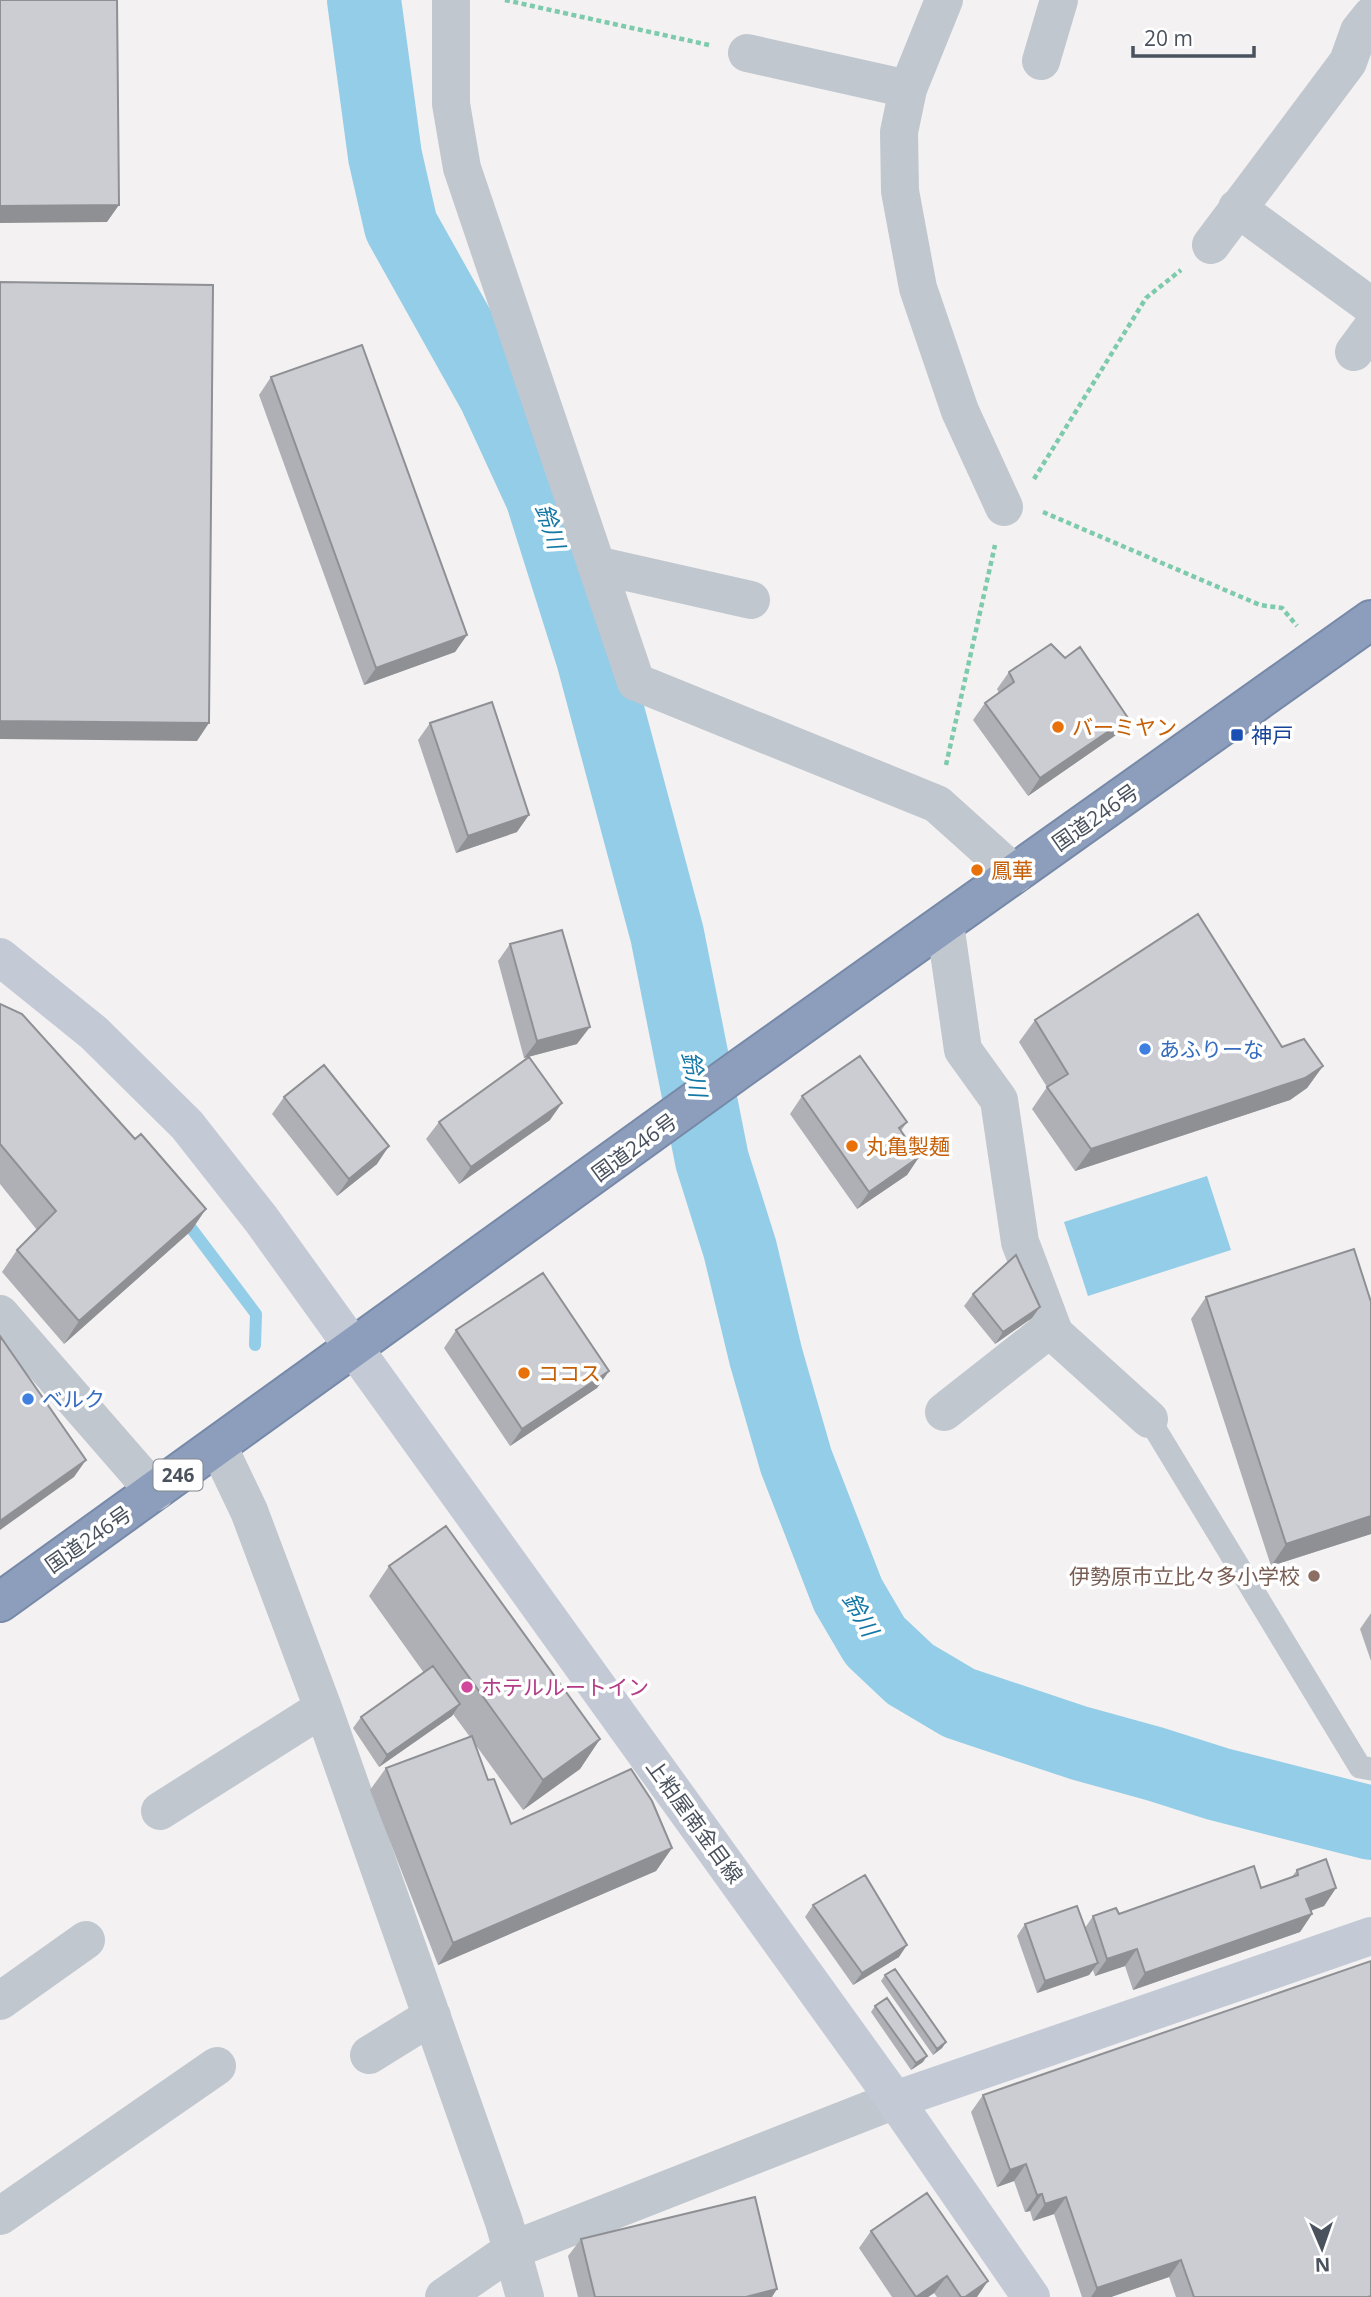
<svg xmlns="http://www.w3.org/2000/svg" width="1371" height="2297" viewBox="0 0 1371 2297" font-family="'Open Sans','Noto Sans JP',sans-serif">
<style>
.water{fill:#93cde8}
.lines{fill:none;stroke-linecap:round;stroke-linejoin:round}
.stream{stroke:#93cde8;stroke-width:12}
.river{stroke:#93cde8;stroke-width:74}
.highway-casing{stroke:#7789a8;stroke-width:42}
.path{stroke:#7dcaac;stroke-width:4.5;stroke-dasharray:5 3.5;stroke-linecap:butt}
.lane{stroke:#c0c7cf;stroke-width:23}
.street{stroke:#c0c7cf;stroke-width:38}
.secondary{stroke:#c3cad6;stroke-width:38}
.highway{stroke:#8c9ebc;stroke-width:38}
.wall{fill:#afb0b5}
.shaded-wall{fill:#8e9094}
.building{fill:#cbcdd3;stroke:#8e9094;stroke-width:2}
.food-dot{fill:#e8710a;stroke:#fff;stroke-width:2.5}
.transit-dot{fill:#1a4fb4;stroke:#fff;stroke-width:2.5}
.shop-dot{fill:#3f7fe0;stroke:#fff;stroke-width:2.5}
.education-dot{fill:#8d6e63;stroke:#fff;stroke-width:2.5}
.hotel-dot{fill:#d1479c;stroke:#fff;stroke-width:2.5}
.labels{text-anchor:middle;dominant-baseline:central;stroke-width:7;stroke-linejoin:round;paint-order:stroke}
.shield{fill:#fff;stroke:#80868e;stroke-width:2}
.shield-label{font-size:19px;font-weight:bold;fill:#4a525e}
.food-label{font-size:21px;fill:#c56008;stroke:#fff;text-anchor:start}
.transit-label{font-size:21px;fill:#164399;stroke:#fff;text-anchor:start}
.street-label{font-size:21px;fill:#4a525e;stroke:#fff}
.shop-label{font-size:21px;fill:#366cbe;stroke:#fff;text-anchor:start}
.education-label{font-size:21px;fill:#785e54;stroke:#fff;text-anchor:end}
.hotel-label{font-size:21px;fill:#b23c85;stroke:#fff;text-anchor:start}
.water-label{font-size:23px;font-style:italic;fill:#1577a6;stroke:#fff}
</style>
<rect width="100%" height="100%" fill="#f3f1f1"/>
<path class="water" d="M1207,1176L1231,1250L1088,1296L1064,1222Z"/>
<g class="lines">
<path class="stream" d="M182,1216L256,1314L255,1345"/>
<path class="river" d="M364,0L385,156L401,226L495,394L542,496L593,658L667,934L712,1160L740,1249L766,1357L796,1461L848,1595L875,1641L910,1674L959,1703L1079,1743L1155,1764L1218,1784L1371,1823"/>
<g class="highway-casing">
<path id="highway" d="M0,1602L738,1070L1371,620"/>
</g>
<path class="path" d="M505,0L709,45
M1034,479L1146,298L1181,270
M1043,512L1260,605L1282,608L1297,626
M946,765L995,545"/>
<path class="lane" d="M1149,1419L1360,1767L1371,1769"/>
<path class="street" d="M451,0V104L462,168L636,682L937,804L1015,874
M944,0L908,89L899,132L900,191L918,288L960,411L1004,507
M747,53L908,89
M1041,61L1059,0
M1237,208L1371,306
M1211,245L1348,62L1359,31L1371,16
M1354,352L1371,329
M596,565L751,600
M945,924L963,1050L999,1100L1020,1242L1052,1327L1055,1334L1149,1419
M0,1314L155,1492
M944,1412L1052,1327
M218,1446L249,1511L323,1708L504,2222L525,2297
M160,1811L323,1708
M0,2001L86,1940
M369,2055L432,2016
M0,2216L217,2066
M444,2297L512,2250L895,2100"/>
<path class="secondary" d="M0,957L94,1033L187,1125L261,1219L895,2100L1031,2297
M895,2100L1371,1936"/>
<use href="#highway" class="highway"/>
</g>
<path class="wall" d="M271,377L467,635L455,652L364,685L259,395Z
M1009,672L1128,718L1116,735L1028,796L973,720L985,703L999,693L997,689Z
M430,723L517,832L456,853L418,740Z
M510,944L577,1044L524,1058L498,961Z
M0,1004L191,1231L64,1344L2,1272L17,1250L37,1230L0,1184Z
M1035,1020L1282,1047L1323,1066L1307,1088L1290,1100L1075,1171L1032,1109L1047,1087L1019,1042Z
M802,1096L907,1122L901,1131L919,1157L907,1175L857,1209L790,1114Z
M284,1097L377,1164L337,1196L272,1114Z
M550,1120L459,1184L426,1139L439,1122Z
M973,1294L1032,1318L995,1344L964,1306Z
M1206,1297L1371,1534L1271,1566L1191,1319Z
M456,1330L609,1371L597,1388L510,1446L444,1348Z
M389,1566L600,1739L580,1769L523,1810L475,1744L488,1780L511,1824L672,1848L656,1871L438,1965L370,1790L386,1768L470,1737L453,1714L452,1716L379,1767L353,1728L361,1717L424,1673L369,1596Z
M1371,1613V1661L1360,1629Z
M1297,1870L1336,1888L1324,1906L1311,1911L1312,1914L1300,1932L1133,1990L1125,1966L1095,1976L1093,1970L1089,1975L1037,1993L1017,1936L1025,1924L1085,1928L1093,1916L1119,1914L1261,1888L1291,1878Z
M813,1905L899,1957L853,1985L805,1917Z
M885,1975L946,2042L942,2048L933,2055L881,1981Z
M875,2006L923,2062L911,2070L871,2012Z
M983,2095L1371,2297H1176L1169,2277L1111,2297H1082L1054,2214L1033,2221L1030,2211L1025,2212L1014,2181L997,2187L971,2112Z
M927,2193L977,2297H937L934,2293L928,2297H892L859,2248L871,2231Z
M581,2239L772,2297H578L568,2256Z"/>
<path class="shaded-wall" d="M119,205L107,222L0,223V206Z
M467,635L455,652L364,685L376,668Z
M1128,718L1116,735L1028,796L1040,778Z
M0,721L209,723L197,741L0,739Z
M529,815L517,832L456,853L468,836Z
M590,1027L577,1044L524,1058L537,1041Z
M1323,1066L1307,1088L1290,1100L1075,1171L1091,1149Z
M562,1103L550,1120L459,1184L471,1167Z
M389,1146L377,1164L337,1196L349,1179Z
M919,1157L907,1175L857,1209L869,1192Z
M206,1209L191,1231L64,1344L79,1321Z
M1040,1307L1032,1318L995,1344L1003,1332Z
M609,1371L597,1388L510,1446L522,1429Z
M86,1460L74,1477L0,1530V1521Z
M1371,1516V1534L1271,1566L1286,1544Z
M460,1704L452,1716L379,1767L387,1755Z
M600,1739L580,1769L523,1810L543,1780Z
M672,1848L656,1871L438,1965L453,1943Z
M1336,1888L1324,1906L1294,1916L1306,1899Z
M1312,1914L1300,1932L1133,1990L1145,1973Z
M907,1945L899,1957L853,1985L862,1973Z
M1137,1949L1125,1966L1095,1976L1107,1959Z
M1098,1963L1089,1975L1037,1993L1045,1981Z
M946,2042L942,2048L933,2055L937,2049Z
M927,2056L923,2062L911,2070L916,2063Z
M1026,2164L1014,2181L997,2187L1010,2170Z
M1042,2194L1030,2211L1025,2212L1037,2195Z
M1066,2197L1054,2214L1033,2221L1045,2204Z
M1181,2260L1169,2277L1111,2297H1091L1097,2288Z
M947,2276L934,2293L928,2297H916Z
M988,2281L977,2297H965Z
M777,2289L772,2297H746Z"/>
<path class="building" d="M0,0H117L119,205L0,206Z
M0,282L213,285L209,723L0,721Z
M362,345L467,635L376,668L271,377Z
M1051,644L1065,658L1080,647L1128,718L1040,778L985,703L1014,682L1009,672Z
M492,702L529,815L468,836L430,723Z
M1198,914L1282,1047L1304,1039L1323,1066L1305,1078L1091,1149L1047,1087L1068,1074L1035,1020Z
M562,930L590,1027L537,1041L510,944Z
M0,1004L22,1014L135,1139L141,1134L206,1209L79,1321L17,1250L56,1211L0,1144Z
M860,1056L907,1122L899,1128L919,1157L869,1192L802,1096Z
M529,1057L562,1103L471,1167L439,1122Z
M324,1065L389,1146L349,1179L284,1097Z
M1354,1249L1371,1302V1516L1286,1544L1206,1297Z
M1016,1255L1040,1307L1003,1332L973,1294Z
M543,1273L609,1371L522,1429L456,1330Z
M0,1336L86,1460L0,1521Z
M446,1526L600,1739L543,1780L389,1566Z
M433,1666L460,1704L387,1755L361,1717Z
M472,1736L488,1780L494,1779L511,1824L631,1769L652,1801L672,1848L453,1943L386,1768Z
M1326,1859L1336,1888L1306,1899L1312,1914L1145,1973L1137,1949L1107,1959L1093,1916L1116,1908L1119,1914L1254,1866L1261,1888L1298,1875L1297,1870Z
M865,1875L907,1945L862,1973L813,1905Z
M1077,1906L1098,1963L1045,1981L1025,1924Z
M1371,1961V2296L1368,2297H1194L1181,2260L1097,2288L1066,2197L1045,2204L1042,2194L1037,2195L1026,2164L1010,2170L983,2095Z
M895,1969L946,2042L937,2049L885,1975Z
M887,1998L927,2056L916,2063L875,2006Z
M927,2193L988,2281L965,2297H961L947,2276L916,2297L871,2231Z
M755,2197L777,2289L746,2297H595L581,2239Z"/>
<g class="food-dot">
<circle cx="1058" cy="727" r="7"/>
<circle cx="977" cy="870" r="7"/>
<circle cx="852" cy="1146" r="7"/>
<circle cx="524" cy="1373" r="7"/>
</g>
<rect class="transit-dot" x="1230" y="728" width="14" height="14" rx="3.5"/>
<g class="shop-dot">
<circle cx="1145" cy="1049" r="7"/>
<circle cx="28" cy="1399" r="7"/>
</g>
<circle class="education-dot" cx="1314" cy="1576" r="7"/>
<circle class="hotel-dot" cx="467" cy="1687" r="7"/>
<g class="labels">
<rect class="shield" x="153.5" y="1459.5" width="49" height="31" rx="5"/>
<g class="shield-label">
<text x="178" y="1475">246</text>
</g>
<g class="food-label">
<text x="1072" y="727">バーミヤン</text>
<text x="991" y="870">鳳華</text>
<text x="866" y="1146">丸亀製麺</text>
<text x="538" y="1373">ココス</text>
</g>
<g class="transit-label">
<text x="1251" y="735">神戸</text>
</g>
<g class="street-label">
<text transform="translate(1095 817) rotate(-35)">国道246号</text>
<text transform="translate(634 1147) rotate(-36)">国道246号</text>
<text transform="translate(88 1539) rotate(-35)">国道246号</text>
<text transform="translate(695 1821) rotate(54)">上粕屋南金目線</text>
</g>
<g class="shop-label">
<text x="1159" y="1049">あふりーな</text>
<text x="42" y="1399">ベルク</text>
</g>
<g class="education-label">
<text x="1300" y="1576">伊勢原市立比々多小学校</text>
</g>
<g class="hotel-label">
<text x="481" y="1687">ホテルルートイン</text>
</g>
<g class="water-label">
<text transform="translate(551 526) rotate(72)">鈴川</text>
<text transform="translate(695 1074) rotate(79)">鈴川</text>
<text transform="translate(861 1614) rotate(60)">鈴川</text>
</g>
</g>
<g transform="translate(1322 2248) rotate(178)" stroke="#ffffff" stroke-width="5" paint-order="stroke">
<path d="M0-5L12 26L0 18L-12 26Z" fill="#4a525e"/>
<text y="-10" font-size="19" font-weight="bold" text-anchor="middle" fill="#4a525e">N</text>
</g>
<path d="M1133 46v10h121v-10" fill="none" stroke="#4a525e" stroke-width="3.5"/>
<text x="1144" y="46" font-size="21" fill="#4a525e" stroke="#ffffff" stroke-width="5" paint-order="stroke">20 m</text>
</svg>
